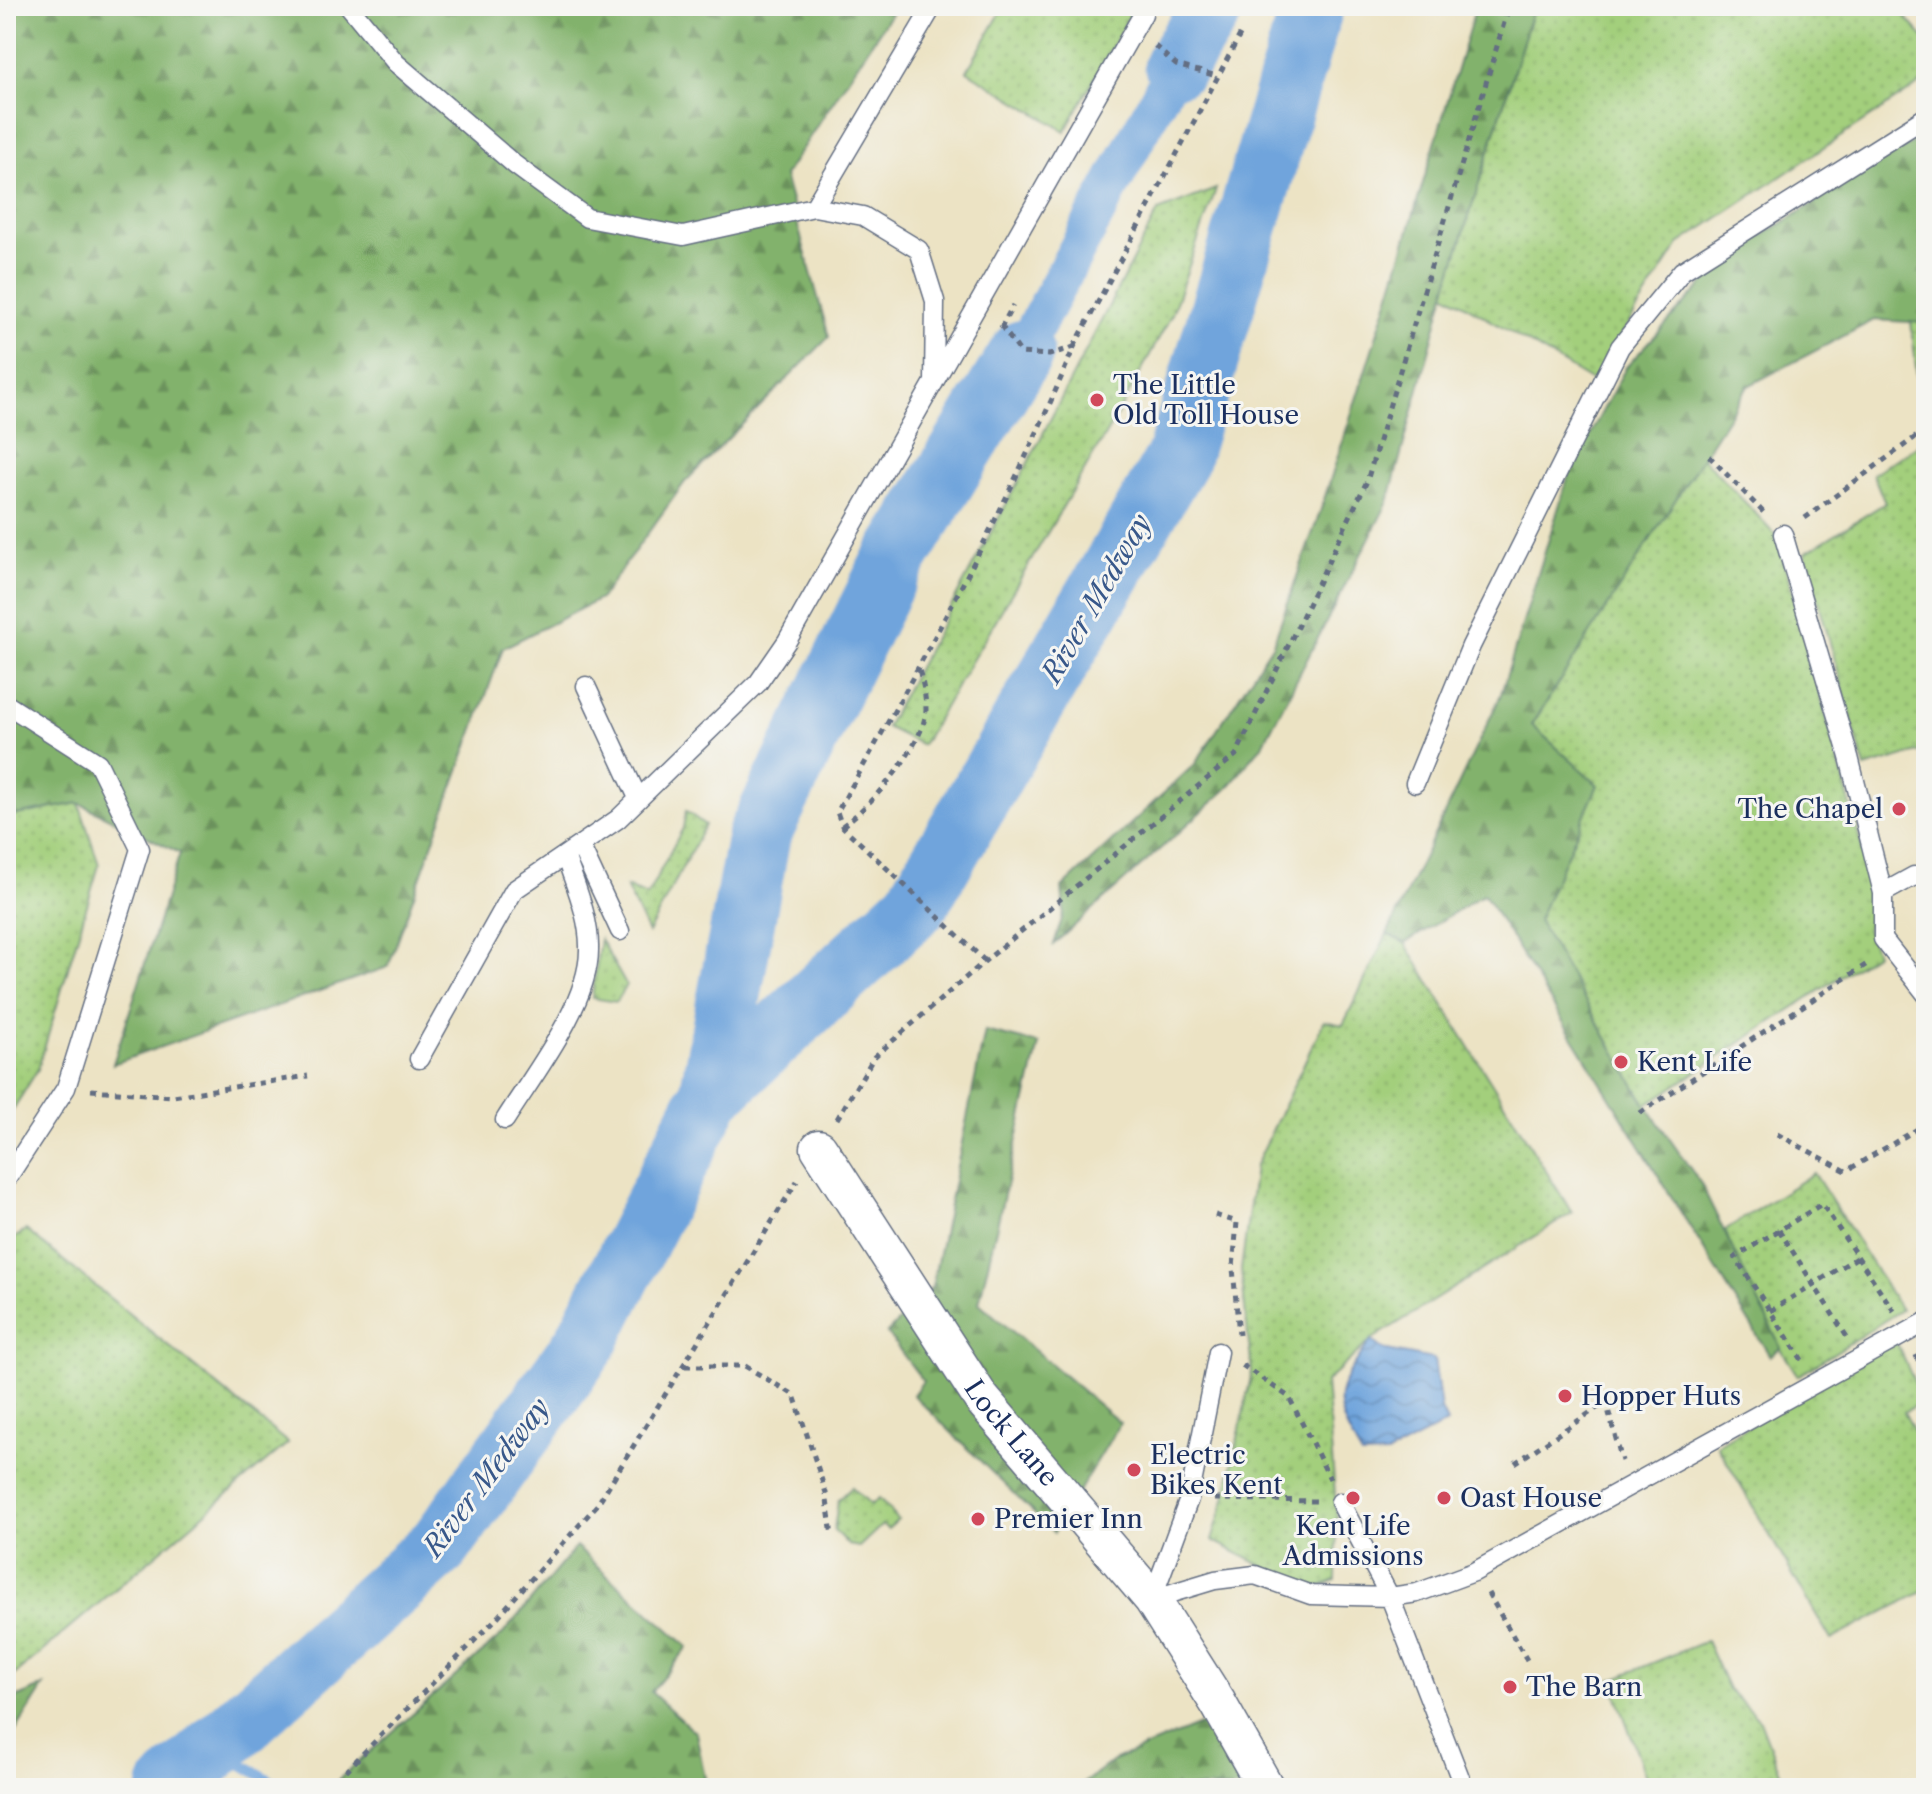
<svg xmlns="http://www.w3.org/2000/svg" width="1932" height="1794" viewBox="0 0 1932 1794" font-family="'Libre Caslon Text',serif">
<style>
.green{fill:url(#green-dots);stroke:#5f7f6d;stroke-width:2}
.forest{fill:url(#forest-firs);stroke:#4e7065;stroke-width:2}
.water{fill:url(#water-waves);stroke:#456a9d;stroke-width:2}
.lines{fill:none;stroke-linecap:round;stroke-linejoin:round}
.stream{stroke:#6fa4dc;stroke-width:11}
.canal{stroke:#6fa4dc;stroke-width:38}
.river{stroke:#6fa4dc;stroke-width:64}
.service-casing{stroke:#646e82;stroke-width:21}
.minor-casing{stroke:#646e82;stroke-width:39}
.path{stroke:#646e82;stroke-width:5;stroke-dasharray:6 6;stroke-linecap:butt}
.service{stroke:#fff;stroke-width:18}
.minor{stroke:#fff;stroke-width:36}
.poi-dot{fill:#d1495b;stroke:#f6f6f2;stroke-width:3}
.labels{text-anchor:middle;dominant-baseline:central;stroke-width:6;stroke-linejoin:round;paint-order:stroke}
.poi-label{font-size:26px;fill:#1b2f5e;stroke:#f6f6f2;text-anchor:start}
.street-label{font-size:26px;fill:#1b2f5e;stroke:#f6f6f2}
.water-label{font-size:28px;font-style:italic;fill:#38588a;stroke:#f6f6f2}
</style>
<defs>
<pattern id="green-dots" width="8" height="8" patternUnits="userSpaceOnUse" patternTransform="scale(2)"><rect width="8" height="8" fill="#a3cf7c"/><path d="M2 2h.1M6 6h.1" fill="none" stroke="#8cb26e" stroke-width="1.8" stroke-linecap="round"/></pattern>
<pattern id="forest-firs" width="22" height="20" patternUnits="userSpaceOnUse" patternTransform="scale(2)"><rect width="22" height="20" fill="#82b26c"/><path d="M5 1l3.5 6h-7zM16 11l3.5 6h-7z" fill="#6a915c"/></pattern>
<pattern id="water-waves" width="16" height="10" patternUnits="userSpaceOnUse" patternTransform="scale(2)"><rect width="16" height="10" fill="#6fa4dc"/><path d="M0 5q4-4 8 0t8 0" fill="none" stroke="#5a86b6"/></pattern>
</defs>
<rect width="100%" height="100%" fill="#f6f6f2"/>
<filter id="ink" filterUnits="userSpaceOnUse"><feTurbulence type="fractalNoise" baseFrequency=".0125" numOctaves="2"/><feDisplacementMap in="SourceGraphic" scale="16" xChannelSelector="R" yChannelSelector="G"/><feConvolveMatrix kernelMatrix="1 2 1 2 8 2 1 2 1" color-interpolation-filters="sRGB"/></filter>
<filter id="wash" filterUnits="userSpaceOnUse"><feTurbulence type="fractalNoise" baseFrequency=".006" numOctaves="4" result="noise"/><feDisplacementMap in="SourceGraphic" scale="32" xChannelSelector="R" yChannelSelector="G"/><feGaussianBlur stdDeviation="1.8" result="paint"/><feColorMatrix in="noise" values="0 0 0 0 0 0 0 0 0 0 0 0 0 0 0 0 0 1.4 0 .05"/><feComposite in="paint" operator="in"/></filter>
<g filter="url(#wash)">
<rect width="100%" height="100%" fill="#ece3c4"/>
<path class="green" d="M998,6H1135L1065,131L967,71L1002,10Z
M1534,6H1896L1926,40V80L1679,244L1592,381L1445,293Z
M1216,189L1172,314L1120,410L922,745L886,727L1018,482L1158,211Z
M1911,321H1926V770L1921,751L1865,768L1805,553L1885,503L1873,474L1924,442Z
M1702,457L1777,536L1874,892L1867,930L1876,953L1646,1105L1538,920L1561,862L1531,726Z
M79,803L99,865L38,1069L6,1121V817Z
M686,811L705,825L648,933L626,887L647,896L683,828Z
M1387,934L1405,943L1572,1213L1371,1340L1326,1382L1337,1519L1336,1580L1316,1588L1287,1579L1212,1540L1225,1499L1252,1372L1241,1270L1255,1167L1324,1021L1343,1025Z
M600,939L626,985L616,1002L592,998Z
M1814,1173L1901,1310L1798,1376L1711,1239Z
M26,1230L288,1443L6,1682V1244Z
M1895,1339L1923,1401L1904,1412L1926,1454V1590L1831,1640L1717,1445Z
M852,1487L871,1505L879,1498L898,1520L888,1529L882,1525L859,1547L848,1545L834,1530L838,1501Z
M1706,1641L1728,1689L1760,1720L1786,1788H1650L1611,1680Z"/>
<path class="forest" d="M6,6H896L784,176L829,337L685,482L600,599L503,648L388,967L113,1064L180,853L79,803L6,817Z
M1476,6H1534L1445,293L1388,502L1264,743L1227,789L1054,944L1064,913L1062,888L1195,764L1273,644L1320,512L1387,303Z
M1926,134V323L1874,320L1748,386L1532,725L1598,785L1538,920L1646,1105L1701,1184L1781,1348L1770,1356L1484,894L1405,943L1387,934L1500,697L1569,474L1626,367L1729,256Z
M985,1031L1039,1044L979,1303L1120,1423L1054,1533L913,1395L923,1381L887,1333L932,1287Z
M576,1547L688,1647L651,1692L696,1733L707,1788H341L338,1780L502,1635Z
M44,1686L6,1746V1702Z
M1214,1719L1250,1788H1077L1113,1761Z"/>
<path class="water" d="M1371,1340L1382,1349L1434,1359L1441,1409L1447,1423L1386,1455L1362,1456C1328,1397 1334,1394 1371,1340Z"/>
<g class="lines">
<path class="stream" d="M213,1747L271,1781"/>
<path class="canal" d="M1022,352L1176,65"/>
<path class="river" d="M1176,65L1213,6
M711,1095L916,905L1178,457L1312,6
M170,1788L440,1545L585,1344L711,1095L759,835L890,568L1022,352"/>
</g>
</g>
<g filter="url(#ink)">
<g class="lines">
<g class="service-casing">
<path id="service" d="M349,6L396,63L515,165L587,218L683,236L814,207L863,216L919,250L935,301L934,383
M814,207L933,6
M1783,534L1849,757L1883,893
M586,686L638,798
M6,704L98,763L140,849L66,1088L6,1180
M1415,783L1471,646L1620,347L1682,271L1926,117
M580,845L620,931
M1926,878L1914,876L1883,893V939L1926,994
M419,1059L514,890L618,819L758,683L787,641L1143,14
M505,1120C533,1075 589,1004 589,950C590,918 575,885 565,855
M1340,1502L1390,1597L1417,1593L1474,1572L1926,1322
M1152,1599L1215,1580L1255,1575L1311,1595L1390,1597L1464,1788
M1152,1599L1189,1499L1218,1352"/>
</g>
<g class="minor-casing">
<g id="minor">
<path id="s1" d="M819,1148L981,1398L1152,1599L1218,1703L1266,1788"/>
</g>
</g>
<path class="path" d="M1155,46L1176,65L1217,76
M1001,328L1013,305
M1074,347L1240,35
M1709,456L1765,514
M1805,518L1917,436
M842,826C871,806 924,746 926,710C926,695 922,680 918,666
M985,961L842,826L837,812C923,662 1008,507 1074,347L1049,355L1021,353L1002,327
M91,1090L173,1096L308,1076
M1640,1113L1870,962
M837,1119L874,1057L985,961L1236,755L1367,481L1509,6
M1777,1134L1846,1171L1926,1124
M1215,1215L1237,1222L1233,1268L1239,1335
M1779,1230L1847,1337
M1770,1311L1858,1257
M1916,1355L1926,1380
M1802,1360L1735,1257L1822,1204L1894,1311
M1242,1365L1289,1397L1330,1479
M685,1366H745L794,1395L826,1493L832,1536
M1515,1463L1606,1402L1622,1461
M1214,1499L1316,1501
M1488,1593L1527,1660
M329,1788L494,1621L597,1505L797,1181"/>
<use href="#service" class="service"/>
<use href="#minor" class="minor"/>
</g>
</g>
<g class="poi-dot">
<circle cx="1097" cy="400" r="8"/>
<circle cx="1899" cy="809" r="8"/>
<circle cx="1621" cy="1062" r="8"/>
<circle cx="1565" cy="1396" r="8"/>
<circle cx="1134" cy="1470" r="8"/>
<circle cx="1353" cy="1498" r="8"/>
<circle cx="1444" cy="1498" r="8"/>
<circle cx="978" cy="1519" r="8"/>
<circle cx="1510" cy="1687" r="8"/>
</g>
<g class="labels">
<g class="poi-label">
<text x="1113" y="385">The Little<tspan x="1113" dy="30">Old Toll House</tspan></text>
<text x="1883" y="809" text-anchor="end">The Chapel</text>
<text x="1637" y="1062">Kent Life</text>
<text x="1581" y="1396">Hopper Huts</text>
<text x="1150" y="1455">Electric<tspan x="1150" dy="30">Bikes Kent</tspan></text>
<text x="1460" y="1498">Oast House</text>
<text x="994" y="1519">Premier Inn</text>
<text x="1353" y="1526" text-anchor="middle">Kent Life<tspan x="1353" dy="30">Admissions</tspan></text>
<text x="1526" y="1687">The Barn</text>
</g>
<g class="street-label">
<text stroke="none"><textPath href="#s1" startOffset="344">Lock Lane</textPath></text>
</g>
<g class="water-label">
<text transform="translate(1096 598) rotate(-60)">River Medway</text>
<text transform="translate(486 1477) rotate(-53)">River Medway</text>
</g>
</g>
<rect width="1932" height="1794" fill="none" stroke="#f6f6f2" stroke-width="32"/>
</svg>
